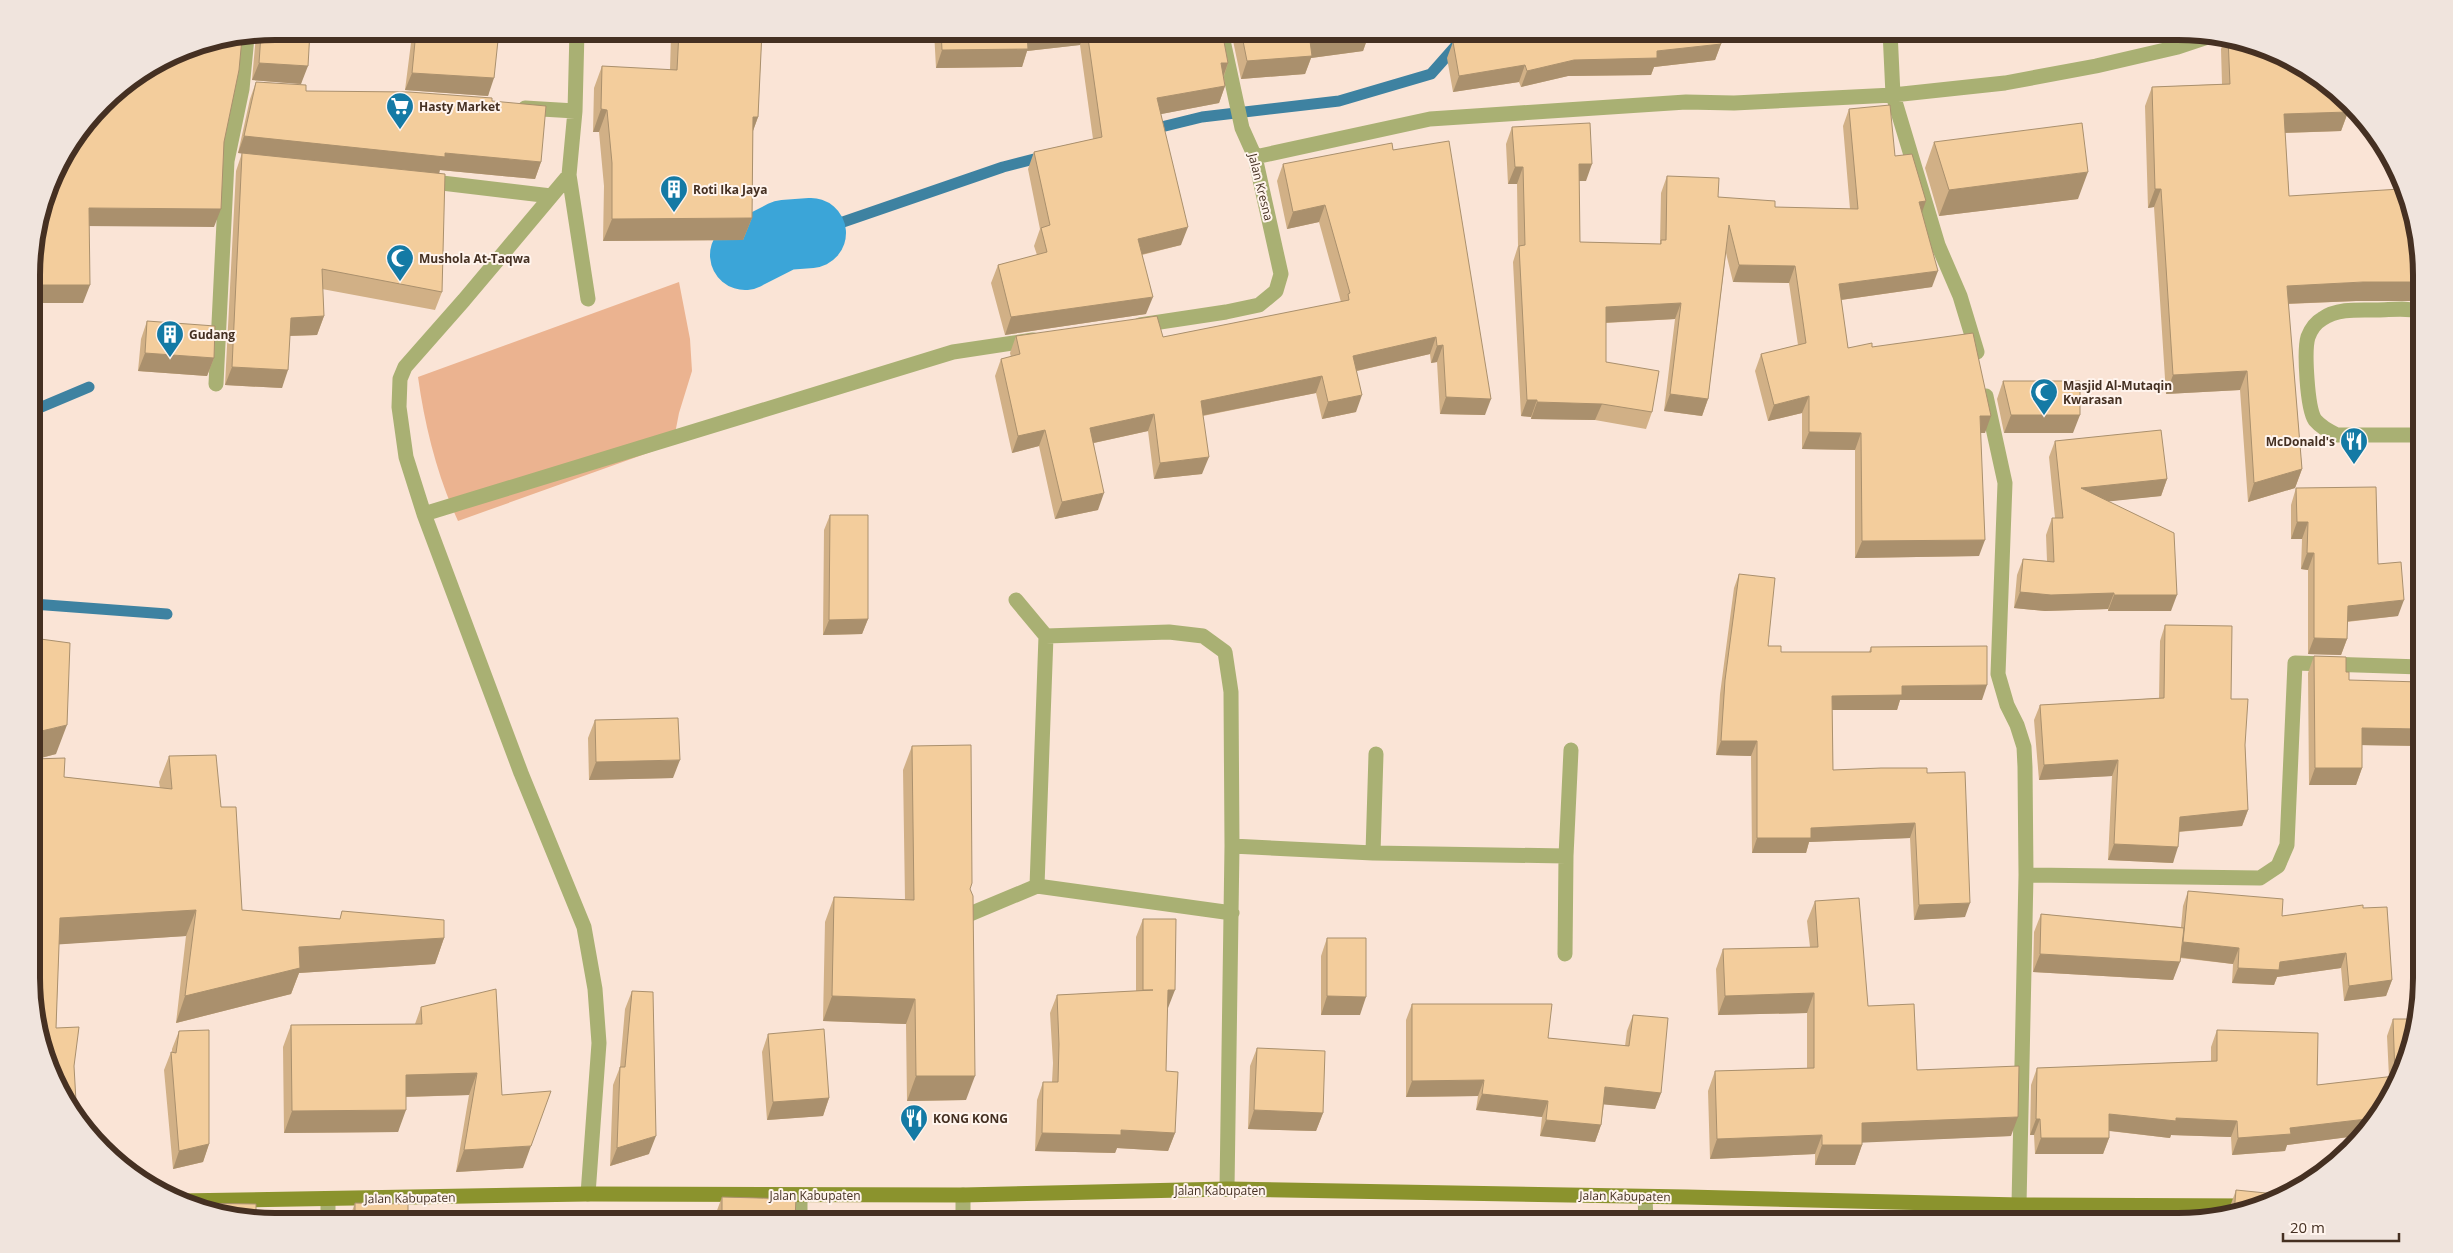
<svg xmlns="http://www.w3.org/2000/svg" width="2453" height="1253" viewBox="0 0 2453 1253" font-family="'Open Sans',sans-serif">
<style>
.green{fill:#ebb390}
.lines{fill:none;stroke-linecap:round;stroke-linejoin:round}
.stream{stroke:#3e82a1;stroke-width:11}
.river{stroke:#3ba5d8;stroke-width:70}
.lane{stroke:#a9b073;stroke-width:15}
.street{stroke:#a9b073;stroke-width:15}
.secondary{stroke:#8b932d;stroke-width:15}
.wall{fill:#d1b086}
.shaded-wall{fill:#aa906d}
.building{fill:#f3cd9c;stroke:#aa906d}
.labels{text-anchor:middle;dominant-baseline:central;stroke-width:4;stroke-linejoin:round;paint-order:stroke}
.poi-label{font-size:12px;font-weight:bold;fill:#453022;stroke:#fff4ed;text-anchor:start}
.street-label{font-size:12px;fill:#453022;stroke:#fff4ed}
.rim{fill:none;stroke:#453022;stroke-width:6}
</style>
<rect width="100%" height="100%" fill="#fae4d6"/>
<path class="green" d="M679,282L690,339L692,371L679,413L673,444L458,521C437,475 425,427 418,377Z"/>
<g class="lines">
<path class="stream" d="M1149,130L1202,117L1339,101L1431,74L1469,31
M811,233L1003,167L1046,156
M32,411L89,387
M33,604L167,614"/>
<path class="river" d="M745,255L784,235L811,233"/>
<path class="lane" d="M2420,312C2409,307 2390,310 2378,310C2360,310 2337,308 2322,319C2315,323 2311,329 2308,337C2304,350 2307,408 2315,420C2321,427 2328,431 2337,435H2420
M1645,1197L1646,1221
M328,1222V1199"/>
<path class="street" d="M577,31L575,111L569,175L588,299
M1890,31L1893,95L1938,245L1960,296L1977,352
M525,108L575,111
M1255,157L1430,119L1686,102L1734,103L1893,95L2005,83L2096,66L2178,47L2211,36
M569,175L464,300L405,367L400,379L399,407L406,457L424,514L521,773L584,927L595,989L599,1043L588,1194
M425,181L551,196
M1140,325L1226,312L1259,305L1276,291L1281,274L1255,157L1242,128L1221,31
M216,384L227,161L242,89L247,37
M1986,396L2005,483L1998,674L2007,705L2017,725L2024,747L2025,767L2026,875L2019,1205
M424,514L953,352L1033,340
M1016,600L1046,636L1037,886L1232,913
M1046,636L1169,632L1203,636L1225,652L1231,692L1232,846L1227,1189
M1232,846L1373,853L1566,856L1565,954
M1373,853L1376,754
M1566,856L1571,750
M2026,875L2260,878L2278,866L2287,845L2295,663L2421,667
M970,914L1037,886
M800,1195V1222
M963,1195V1222"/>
<path class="secondary" d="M178,1201L588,1194L963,1195L1227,1189L1687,1197L2019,1205L2249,1206"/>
</g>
<path class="wall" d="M275,31H499L488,96L405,90L412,35H309L301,84L252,80L256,35Z
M673,31H762L758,117L753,131L752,218L743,240L603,241L604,186L599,132H593L594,88L602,66L670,70L671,36Z
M934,31H1222L1228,63L1224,76L1225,86L1219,103L1161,114L1181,245L1142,255L1146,314L1005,335L991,283L998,265L1037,255L1034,246L1040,229L1028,169L1034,152L1093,139L1080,45L1027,51L1022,67L936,68Z
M1231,31H1369V34L1363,51L1311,58L1305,74L1241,79Z
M1507,31H1720L1721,44L1715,60L1654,67L1651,75L1568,76L1521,87L1519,82L1453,92L1447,58L1453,42L1506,33Z
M2225,37L2241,39L2348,112L2341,131L2285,133L2289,196L2356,301L2288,304L2302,469L2295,488L2248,502L2240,390L2166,394L2154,207L2148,208L2145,106L2152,87L2222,84L2221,49Z
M256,82L306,91L492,101L541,162L535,179L440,170L238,153L250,99Z
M1849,109L1895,156L1922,213L1932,287L1841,300L1848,348L1872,347L1985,433H1980L1979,556L1855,558V450L1802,449V413L1768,421L1755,371L1761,354L1798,345L1789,283L1733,282L1726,253L1708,399L1702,416L1664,411L1675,319L1606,323V362L1652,412L1646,429L1595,420L1531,419V417L1521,416L1513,262L1518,246L1517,184H1508L1506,144L1512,127L1586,181H1579L1580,242L1660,244L1661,193L1667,176L1718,197L1775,207L1850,209L1843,126Z
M1934,142L2078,199L1939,216L1925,168Z
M1393,150L1485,415L1440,414L1437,362L1431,363L1430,354L1357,371L1356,412L1322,419L1316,393L1203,416L1202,474L1154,479L1148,431L1094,443L1098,510L1055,519L1039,446L1012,453L995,376L1001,359L1011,357L1010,353L1016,336L1163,337L1341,302L1319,222L1287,229L1277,181L1283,164Z
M242,153L442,292L435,310L322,289L324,316L317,335L290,336L282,388L225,385L236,171Z
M147,321L214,358L207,376L138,371L141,339Z
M2003,381L2073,433H2004L1997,399Z
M2055,441L2167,479L2161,496L2108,501L2171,611H2108V609L2045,611L2014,608L2017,575L2023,559L2047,561L2046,535L2052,518H2055L2049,457Z
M2296,488L2378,564L2398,616L2347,622V639L2341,655L2308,654V570L2301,569L2302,539H2291V505Z
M830,515L868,619L862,634L823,635L824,530Z
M1739,574L1768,646L1781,652H1869L1871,647L1982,700H1900L1897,710H1832L1833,770L1927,773L1965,917L1914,920L1910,838L1809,842L1806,853H1752L1751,756L1716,755L1720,694L1734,588Z
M2165,625L2231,699L2245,745L2248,810L2242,826L2179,832L2173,863L2108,860L2112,776L2039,780L2034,720L2040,705L2159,698L2160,641Z
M33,638L56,754L37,759L64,777L160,788L159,782L169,756L221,807L242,910L340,919L342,911L444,938L435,964L299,973L291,994L176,1023L186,936L59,944L56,1028L74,1066L33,1010Z
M2314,656L2346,672L2349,680L2421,746L2362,745V768L2356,785H2309L2308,673Z
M595,720L673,778L589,780L588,738Z
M912,746L970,889L966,1100L907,1101L906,1024L823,1021L825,922L834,897L905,900L903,770Z
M2188,891L2282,916L2363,908L2392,980L2386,996L2344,1001L2341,968L2277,977L2274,985L2232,983L2233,964L2180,958L2173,980L2033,972L2034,932L2041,914L2181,927L2183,906Z
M1815,901L1868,1006L1917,1070L2011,1136L1862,1142V1145L1855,1165H1815V1154L1710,1159L1708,1091L1715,1071L1807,1068V1013L1718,1015L1716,969L1723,949L1810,947L1807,921Z
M1143,919L1168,1008H1167L1166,1071L1175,1133L1168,1151L1117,1148L1115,1153L1035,1151L1037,1100L1043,1082H1052L1053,1063L1050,1013L1057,995L1136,991V937Z
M1327,938L1360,1015H1321V956Z
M632,991L649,1154L610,1166L613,1085L620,1067L625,1009Z
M1412,1004L1548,1038L1625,1046L1627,1031L1633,1015L1661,1093L1655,1109L1604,1104L1601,1125L1595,1142L1540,1136L1542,1117L1476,1110L1478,1096L1406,1097V1020Z
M421,1007L502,1095L523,1168L456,1172L469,1095L406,1097L398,1132L284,1133L283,1047L291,1025L415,1024Z
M2393,1019L2397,1086L2364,1135L2287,1145L2285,1151L2232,1155L2231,1137L2171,1135L2170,1138L2109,1131V1138L2103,1154H2035L2034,1135H2030L2031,1085L2037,1068L2211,1061V1047L2217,1030L2317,1085L2389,1077L2387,1036Z
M179,1031L209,1144L203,1162L173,1169L164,1070L171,1052L172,1053V1049Z
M768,1034L829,1098L823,1116L767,1120L762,1052Z
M1257,1048L1323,1113L1316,1131L1248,1129L1250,1066Z
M2236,1190L2256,1209L2227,1215Z
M722,1197L795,1218L889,1222H716V1213Z
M355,1203L408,1222H348Z
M2070,1211L2148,1221H2066Z
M1047,1212L1168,1222H1044Z"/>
<path class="shaded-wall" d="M305,31H413L412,35H304Z
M1052,31H1085L1080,45L1027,51L1022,67L936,68L942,50L1027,34Z
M1369,34L1363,51L1311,58L1305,74L1241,79L1247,61L1310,41Z
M1721,44L1715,60L1654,67L1651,75L1568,76L1521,87L1527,71L1574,60Z
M259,63L308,66L301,84L252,80Z
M1221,63H1228L1222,80Z
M1525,65L1519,82L1453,92L1459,76Z
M412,73L494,78L488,96L405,90Z
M1225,86L1219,103L1151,116L1157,98Z
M601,109L607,110L599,132H593Z
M2348,112L2341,131L2277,133L2284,114Z
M753,117H758L750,139Z
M244,136L445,153L541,162L535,179L440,170L439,174L238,153Z
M1579,164H1592L1586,181H1573Z
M1515,167H1523L1517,184H1508Z
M2088,172L2078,199L1939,216L1949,190Z
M2155,189H2161L2154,207L2148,208Z
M1926,201L1920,218L1919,202Z
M1325,205L1319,222L1287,229L1293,212Z
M89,208L221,209L214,227L83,226Z
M752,218L743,240L603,241L612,219Z
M1188,227L1181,245L1131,257L1138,239Z
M1739,265L1795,266L1789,283L1733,282Z
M1938,271L1932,287L1833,301L1839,284Z
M2363,282H2420V301H2356L2280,304L2287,286Z
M32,285H90L83,303H32Z
M1153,297L1146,314L1005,335L1011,317Z
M1681,303L1675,319L1599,323L1606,307Z
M324,316L317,335L285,336L291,318Z
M1436,337L1430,354L1347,373L1353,356Z
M1443,345L1437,362L1431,363L1437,346Z
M145,353L214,358L207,376L138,371Z
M232,367L288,370L282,388L225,385Z
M2247,371L2240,390L2166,394L2173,375Z
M1322,376L1316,393L1195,417L1201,401Z
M1670,394L1708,399L1702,416L1664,411Z
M1362,395L1356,412L1322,419L1328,402Z
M1809,396L1802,413L1768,421L1774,405Z
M1446,397L1491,399L1485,415L1440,414Z
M1527,400H1537L1531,417L1521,416Z
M1537,402L1602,404L1595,420L1531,419Z
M1154,414L1148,431L1084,445L1090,428Z
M2011,415H2080L2073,433H2004Z
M1980,416H1991L1985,433H1973Z
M1045,430L1039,446L1012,453L1018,436Z
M1809,432L1861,433L1855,450L1802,449Z
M1209,457L1202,474L1154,479L1160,463Z
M2302,469L2295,488L2248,502L2254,483Z
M2167,479L2161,496L2075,505L2081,488Z
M1104,493L1098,510L1055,519L1062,502Z
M2297,522H2308L2302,539H2291Z
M1985,540L1979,556L1855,558L1862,541Z
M2307,553H2314L2308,570L2301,569Z
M2020,592L2114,593L2108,609L2045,611L2014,608Z
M2114,595H2177L2171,611H2108Z
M2404,600L2398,616L2342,622L2348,606Z
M868,619L862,634L823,635L829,620Z
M2314,638L2347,639L2341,655L2308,654Z
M1987,685L1982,700H1900L1897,710H1827L1832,696L1902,686Z
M67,725L56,754L33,760V733Z
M2362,728L2421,729V746L2356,745Z
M1721,741H1757L1751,756L1716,755Z
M680,760L673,778L589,780L596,762Z
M2118,760L2112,776L2039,780L2044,765Z
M2315,768H2362L2356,785H2309Z
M2248,810L2242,826L2174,832L2180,817Z
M1915,823L1910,838L1809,842L1806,853H1752L1757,838L1811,828Z
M2114,844L2178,847L2173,863L2108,860Z
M1970,903L1965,917L1914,920L1919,905Z
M196,910L186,936L50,945L60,918Z
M444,938L435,964L299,973L291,994L176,1023L185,996L299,947Z
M2183,942L2239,948L2233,964L2178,957Z
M2346,953L2341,968L2277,977L2274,985L2232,983L2238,968Z
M2040,954L2180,962L2173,980L2033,972Z
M2392,980L2386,996L2344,1001L2349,986Z
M1168,990H1175L1168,1008H1161Z
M1814,993L1807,1013L1718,1015L1725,996Z
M832,996L915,999L906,1024L823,1021Z
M1327,996L1366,997L1360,1015H1321Z
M477,1073L469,1095L398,1097L406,1075Z
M916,1076H975L966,1100L907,1101Z
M1484,1080L1478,1096L1406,1097L1412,1081Z
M1605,1087L1661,1093L1655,1109L1599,1104Z
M1482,1094L1548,1101L1542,1117L1476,1110Z
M829,1098L823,1116L767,1120L773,1102Z
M406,1110L398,1132L284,1133L292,1111Z
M1254,1110L1323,1113L1316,1131L1248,1129Z
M2109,1114L2176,1118L2237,1121L2231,1137L2171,1135L2170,1138L2103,1130Z
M2018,1117L2011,1136L1854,1143L1862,1123Z
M2375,1118L2364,1135L2287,1145L2285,1151L2232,1155L2238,1138L2290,1128Z
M2036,1119H2040L2034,1135H2030Z
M1546,1120L1601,1125L1595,1142L1540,1136Z
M1121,1130L1175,1133L1168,1151L1117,1148L1115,1153L1035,1151L1042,1133Z
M1822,1135L1815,1154L1710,1159L1717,1139Z
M656,1136L649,1154L610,1166L617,1148Z
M2041,1138H2109L2103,1154H2035Z
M209,1144L203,1162L173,1169L179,1151Z
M1822,1145H1862L1855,1165H1815Z
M531,1146L523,1168L456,1172L464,1150Z"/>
<path class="building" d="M275,31H310L308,66L259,63L261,34Z
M416,31H499L494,78L412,73Z
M679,31H762L758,117H753L752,218L612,219V163L607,110L601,109L602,66L677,70Z
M941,31H1052L1027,34L1028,49L942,50Z
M1087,31H1222L1228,63H1221L1225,86L1157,98L1188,227L1138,239L1153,297L1011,317L998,265L1047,252L1041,228L1050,225L1034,152L1102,137Z
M1241,31H1369V34L1310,41L1312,56L1247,61Z
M1515,31H1720L1721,44L1657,51V58L1574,60L1527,71L1525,65L1459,76L1453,42L1515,32Z
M242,38L239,70L224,142L221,209L89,208L90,285H32V258L56,167L114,92L182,50Z
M2228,38L2241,39L2286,56L2339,92L2348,102V112L2284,114L2289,196L2400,189L2413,217L2420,243V282H2363L2287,286L2302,469L2254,483L2247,371L2173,375L2161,189H2155L2152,87L2230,84Z
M256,82L306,85V91L409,92L492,98V101L546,106L541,162L445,153V157L244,136Z
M1890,105L1895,156L1912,154L1926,201L1919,202L1938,271L1839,284L1848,348L1872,343V347L1973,333L1991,416H1980L1985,540L1862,541L1861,433L1809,432V396L1774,405L1761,354L1806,343L1795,266L1739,265L1729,225L1708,399L1670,394L1681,303L1606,307V362L1659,371L1652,412L1602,404L1537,402V400H1527L1519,246L1525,245L1523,167H1515L1512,127L1590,123L1592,164H1579L1580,242L1661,244V240H1666L1667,176L1719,178L1718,197L1775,201V207L1858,209L1849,109Z
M2082,123L2088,172L1949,190L1934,142Z
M1449,141L1491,399L1446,397L1443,345L1437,346L1436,337L1353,356L1362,395L1328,402L1322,376L1201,401L1209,457L1160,463L1154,414L1090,428L1104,493L1062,502L1045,430L1018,436L1001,359L1020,354L1016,336L1157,316L1163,337L1349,300L1348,294L1350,293L1325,205L1293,212L1283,164L1392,143L1393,150Z
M242,153L445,174L442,292L322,269L324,316L291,318L288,370L232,367Z
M147,321L215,326L214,358L145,353Z
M2003,381H2080V415H2011Z
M2161,430L2167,479L2081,488L2174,533L2177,595H2114V593L2051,595L2020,592L2023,559L2054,562L2052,518H2063L2055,441Z
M2376,487L2378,564L2401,562L2404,600L2348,606L2347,639L2314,638V553H2307L2308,522H2297L2296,488Z
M830,515H868V619L829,620Z
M1739,574L1775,578L1768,646H1781V652H1871V647L1987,646V685L1902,686V695L1832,696L1833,770L1881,768H1927V773L1965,772L1970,903L1919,905L1915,823L1811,828V838H1757V741H1721L1725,680Z
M2165,625L2232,626L2231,699H2248L2245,745L2248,810L2180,817L2178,847L2114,844L2118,760L2044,765L2040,705L2164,698Z
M33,638L70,643L67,725L33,733Z
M2314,656L2346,657V672H2349V680L2421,682V729L2362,728V768H2315Z
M678,718L680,760L596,762L595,720Z
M971,745L972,883L970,889L973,896L975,1076H916L915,999L832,996L834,897L914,900L912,746Z
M216,755L221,807H236L242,910L340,919L342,911L444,920V938L299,947L300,968L185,996L196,910L60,918L56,1028L79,1027L74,1066L77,1119L72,1114L33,1010V759L65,758L64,777L172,789L169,756Z
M2188,891L2283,899L2282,916L2363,905V908L2387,907L2392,980L2349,986L2346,953L2280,962L2279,970L2238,968L2239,948L2183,942Z
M1859,898L1868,1006L1914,1004L1917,1070L2019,1066L2018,1117L1862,1123V1145H1822V1135L1717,1139L1715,1071L1814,1068V993L1725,996L1723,949L1818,947L1815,901Z
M2041,914L2184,928L2180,962L2040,954Z
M1143,919H1176L1175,990H1168L1166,1071L1178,1072L1175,1133L1121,1130V1135L1042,1133L1043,1082H1058L1059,1044L1057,995L1153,990H1143Z
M1327,938H1366V997L1327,996Z
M496,989L502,1095L551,1091L531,1146L464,1150L477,1073L406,1075V1110L292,1111L291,1025L422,1024L421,1007Z
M632,991L653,992L656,1136L617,1148L620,1067H625Z
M1412,1004H1552L1548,1038L1629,1046L1633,1015L1668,1018L1661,1093L1605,1087L1601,1125L1546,1120L1548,1101L1482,1094L1484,1080L1412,1081Z
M2393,1019H2412L2397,1086L2375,1118L2290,1128L2291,1134L2238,1138L2237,1121L2176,1118V1121L2109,1114V1138H2041L2040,1119H2036L2037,1068L2217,1061V1030L2318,1033L2317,1085L2395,1076Z
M824,1029L829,1098L773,1102L768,1034Z
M209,1030V1144L179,1151L171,1052L176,1053L179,1031Z
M1257,1048L1325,1051L1323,1113L1254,1110Z
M2236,1190L2286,1195L2256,1209L2234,1213Z
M722,1197L796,1199L795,1218L889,1219V1222H722Z
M186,1203L256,1204V1219L212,1214L186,1204Z
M355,1203L408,1204V1222H355Z
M2070,1211L2148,1214V1221H2069Z
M1047,1212L1168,1222H1046Z
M1360,1216L1539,1219V1221H1360Z"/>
<defs>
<g id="supermarket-pin" transform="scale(1.4375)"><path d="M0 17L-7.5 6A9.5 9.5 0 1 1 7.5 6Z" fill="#147aa5" stroke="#fff4ed"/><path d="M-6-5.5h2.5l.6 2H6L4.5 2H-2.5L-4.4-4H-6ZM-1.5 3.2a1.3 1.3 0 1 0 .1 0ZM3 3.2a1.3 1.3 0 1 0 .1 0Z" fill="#fff"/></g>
<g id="building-pin" transform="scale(1.4375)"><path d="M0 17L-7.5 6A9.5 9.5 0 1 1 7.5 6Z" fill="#147aa5" stroke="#fff4ed"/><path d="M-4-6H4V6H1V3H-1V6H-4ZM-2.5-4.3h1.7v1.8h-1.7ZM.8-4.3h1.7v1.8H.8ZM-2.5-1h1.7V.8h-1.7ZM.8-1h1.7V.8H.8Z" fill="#fff"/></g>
<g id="mosque-pin" transform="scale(1.4375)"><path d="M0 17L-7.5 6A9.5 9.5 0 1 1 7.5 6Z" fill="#147aa5" stroke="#fff4ed"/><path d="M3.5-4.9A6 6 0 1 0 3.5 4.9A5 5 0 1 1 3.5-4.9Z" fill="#fff"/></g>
<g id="restaurant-pin" transform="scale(1.4375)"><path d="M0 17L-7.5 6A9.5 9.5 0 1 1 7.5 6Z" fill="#147aa5" stroke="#fff4ed"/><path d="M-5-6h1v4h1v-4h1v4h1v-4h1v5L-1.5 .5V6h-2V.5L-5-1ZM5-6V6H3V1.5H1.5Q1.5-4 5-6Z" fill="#fff"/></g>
</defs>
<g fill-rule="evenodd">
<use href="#supermarket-pin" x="400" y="106"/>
<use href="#building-pin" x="674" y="189"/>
<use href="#mosque-pin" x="400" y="258"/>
<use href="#building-pin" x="170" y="334"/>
<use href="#mosque-pin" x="2044" y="392"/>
<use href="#restaurant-pin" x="2354" y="441"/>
<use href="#restaurant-pin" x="914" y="1118"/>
</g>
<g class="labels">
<g class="poi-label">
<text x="419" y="106">Hasty Market</text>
<text x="693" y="189">Roti Ika Jaya</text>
<text x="419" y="258">Mushola At-Taqwa</text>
<text x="189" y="334">Gudang</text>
<text x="2063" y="385">Masjid Al-Mutaqin<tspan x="2063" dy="14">Kwarasan</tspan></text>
<text x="2335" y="441" text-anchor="end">McDonald's</text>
<text x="933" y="1118">KONG KONG</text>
</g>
<g class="street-label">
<text transform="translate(1261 187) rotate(76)">Jalan Kresna</text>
<text x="1220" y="1190">Jalan Kabupaten</text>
<text x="815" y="1195">Jalan Kabupaten</text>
<text transform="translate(1625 1196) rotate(1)">Jalan Kabupaten</text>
<text transform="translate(410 1198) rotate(-1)">Jalan Kabupaten</text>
</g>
</g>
<path d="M0 0H2453V1253H0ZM275 40H2178A235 235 0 0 1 2413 275V978A235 235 0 0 1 2178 1213H275A235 235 0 0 1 40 978V275A235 235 0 0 1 275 40Z" fill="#f0e4dd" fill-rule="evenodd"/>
<path class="rim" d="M275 40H2178A235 235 0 0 1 2413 275V978A235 235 0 0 1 2178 1213H275A235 235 0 0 1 40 978V275A235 235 0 0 1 275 40Z"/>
<path d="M2283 1233v8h116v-8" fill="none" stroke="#453022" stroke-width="2.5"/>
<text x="2290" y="1233" font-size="15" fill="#453022" stroke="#fff4ed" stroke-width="4" paint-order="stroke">20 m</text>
</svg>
